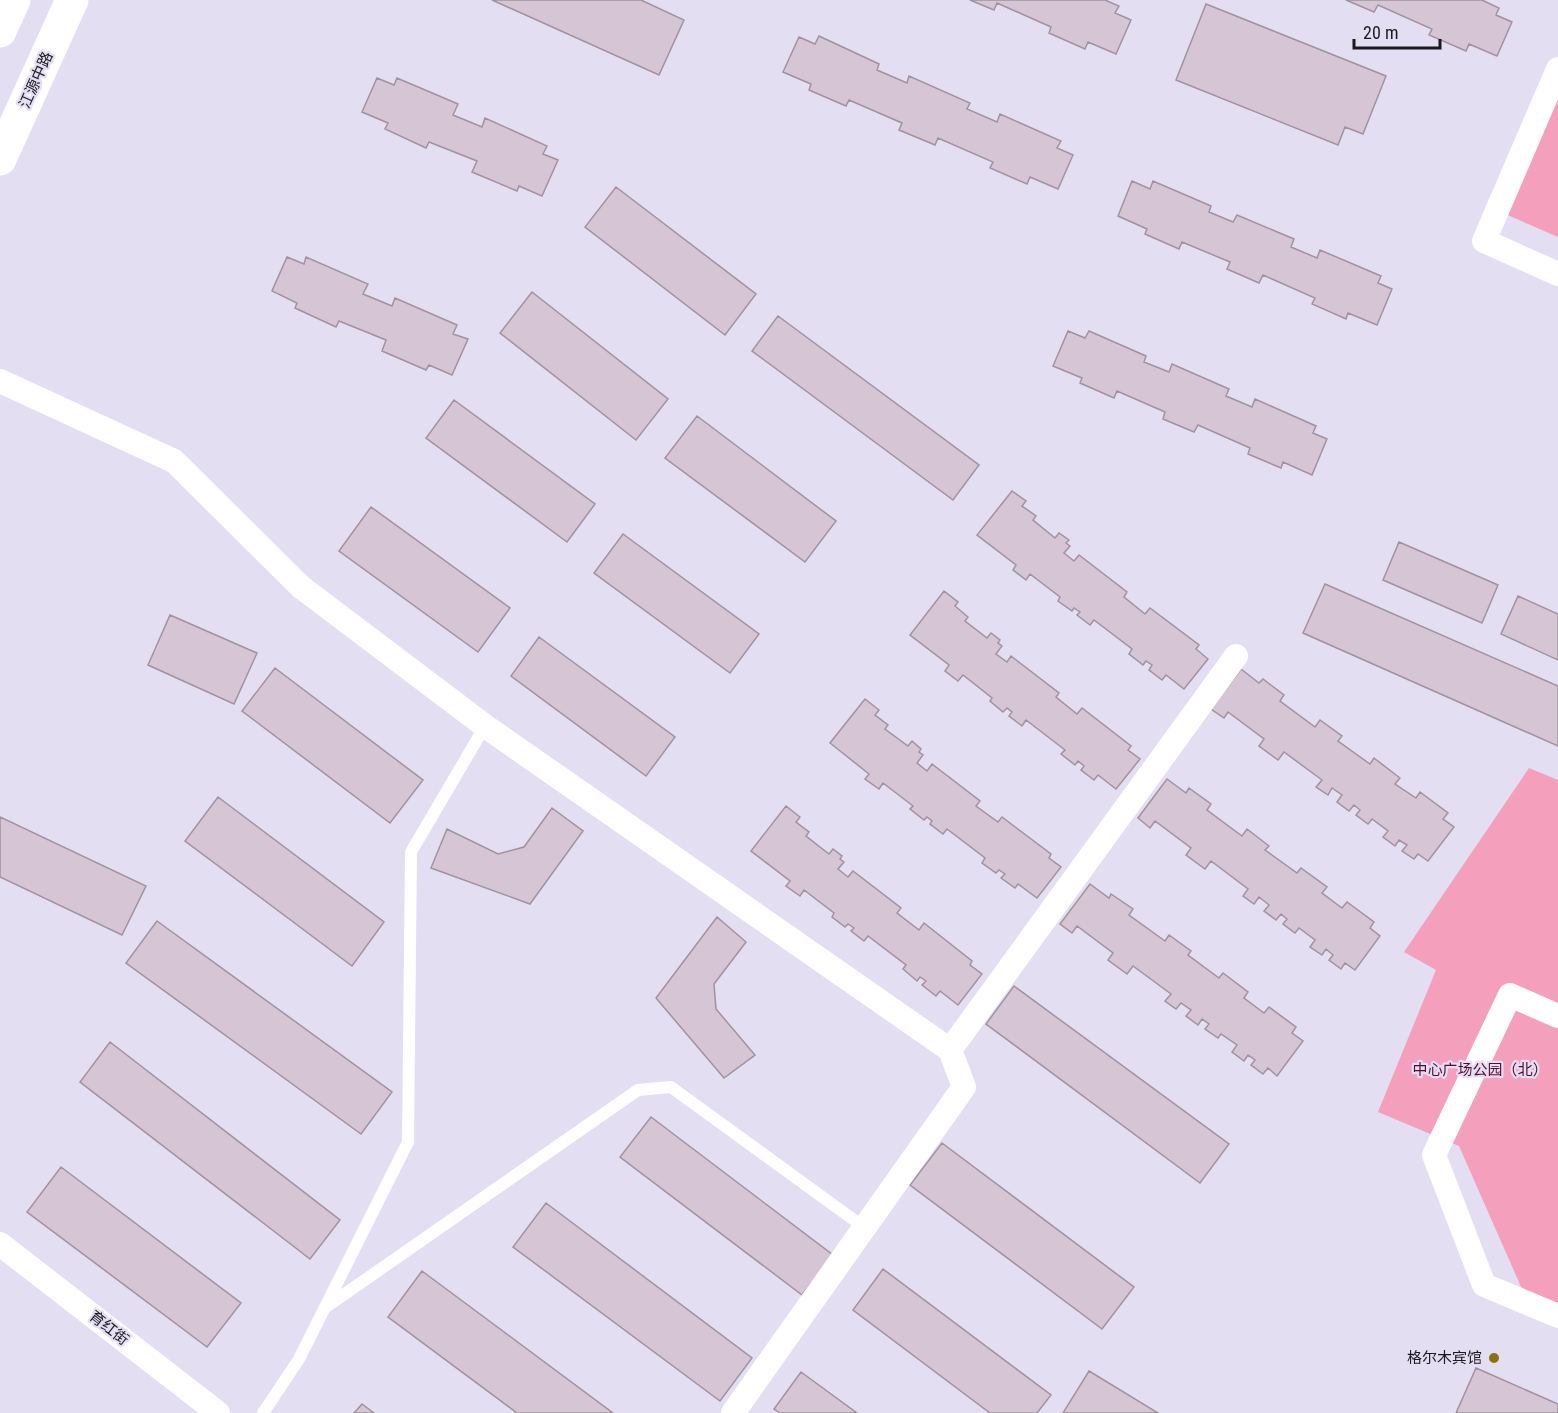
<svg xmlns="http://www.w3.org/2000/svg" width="1558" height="1413" viewBox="0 0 1558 1413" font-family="'Roboto Condensed','Noto Sans SC',sans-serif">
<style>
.green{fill:#f49fbb}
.building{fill:#d6c5d5;stroke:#a192a0;stroke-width:1.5}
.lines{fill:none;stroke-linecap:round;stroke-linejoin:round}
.service{stroke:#fff;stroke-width:12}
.minor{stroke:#fff;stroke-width:24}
.secondary{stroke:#fff;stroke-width:33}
.poi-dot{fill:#8b7114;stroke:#e3def2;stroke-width:2}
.labels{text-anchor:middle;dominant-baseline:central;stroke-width:4.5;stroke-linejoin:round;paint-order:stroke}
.street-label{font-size:15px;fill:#1b1920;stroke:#e3def2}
.park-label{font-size:15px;fill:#580b2f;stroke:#e3def2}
.poi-label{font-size:15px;fill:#1b1920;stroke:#e3def2;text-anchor:end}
</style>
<rect width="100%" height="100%" fill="#e3def2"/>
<path class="green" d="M1558,91V237L1503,213Z
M1529,768L1558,780V1304L1522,1289L1459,1146L1378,1112L1436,970L1404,952Z"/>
<path class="building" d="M492,0H641L684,20L659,75Z
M970,0H1105L1119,6L1115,13L1131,20L1116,54L1088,42L1085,49L1049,33L1051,27L997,3L994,10Z
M1346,0H1482L1499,8L1496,15L1512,22L1497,56L1469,44L1466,51L1429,35L1432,29L1378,5L1374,12Z
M1206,4L1386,76L1363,134L1345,127L1338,145L1176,80Z
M819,36L879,64L877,70L907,83L909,76L970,103L967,109L997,122L1000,114L1061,141L1057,148L1073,155L1058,189L1030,177L1027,184L990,168L993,162L938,138L935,145L899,130L902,123L849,100L846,106L809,90L811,84L783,72L799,37L815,44Z
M377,78L394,85L397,78L458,104L453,115L482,127L485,118L547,146L543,154L558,160L542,196L519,186L517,191L472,172L477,161L429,142L426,148L385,129L388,123L362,112Z
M1132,181L1150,189L1153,181L1211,206L1209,212L1233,222L1237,215L1294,239L1291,247L1317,258L1320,250L1381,276L1378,283L1392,289L1377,325L1348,313L1346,319L1312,304L1315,298L1263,275L1259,283L1227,269L1230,262L1182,242L1179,249L1145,234L1147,229L1118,216Z
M616,187L756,294L725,335L585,227Z
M287,257L304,264L306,257L368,284L363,294L392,306L395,298L457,325L453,334L468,339L452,375L429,365L426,370L382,351L386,340L339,321L336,327L295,308L297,303L272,291Z
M532,292L668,399L636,440L500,333Z
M778,316L979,465L953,500L752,351Z
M1068,331L1085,338L1089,331L1146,356L1144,362L1169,372L1172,364L1229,389L1226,396L1252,407L1255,399L1316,426L1313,433L1327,439L1312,475L1283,462L1281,468L1248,454L1250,448L1198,425L1194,432L1163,419L1165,412L1117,391L1114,398L1080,383L1082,378L1053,366Z
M454,400L595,504L567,542L426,438Z
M697,416L836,521L805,562L665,458Z
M1012,491L1026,501L1022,506L1036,516L1033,520L1055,538L1059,533L1069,540L1066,543L1070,546L1064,553L1074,561L1079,555L1127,592L1124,597L1145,614L1150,608L1199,645L1196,649L1208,659L1184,689L1166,675L1162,680L1149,670L1152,665L1146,661L1143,665L1129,654L1132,649L1094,620L1090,625L1077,615L1080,612L1074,608L1072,611L1058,601L1060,597L1030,574L1026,580L1013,570L1016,565L977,535Z
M371,507L510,608L478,652L339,551Z
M623,534L759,634L730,673L594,573Z
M1399,542L1498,585L1482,623L1383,580Z
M1325,584L1558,686V746L1303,633Z
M944,591L958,602L955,606L968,617L965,621L987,638L991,633L1000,640L998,643L1002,646L996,654L1007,662L1011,656L1059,693L1056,697L1077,714L1082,708L1131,746L1128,750L1140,759L1116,789L1098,775L1094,780L1081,770L1084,766L1078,761L1075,765L1061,754L1065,750L1026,720L1022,726L1009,716L1012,712L1007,708L1003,712L990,701L992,698L963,675L958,681L945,671L949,665L910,635Z
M1518,596L1558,614V660L1501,634Z
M170,615L257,653L234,704L148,665Z
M539,637L675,737L646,776L511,676Z
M275,668L423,780L390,823L242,711Z
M1241,669L1259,683L1263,679L1284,695L1280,701L1315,727L1320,720L1342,736L1338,741L1370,764L1374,758L1400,778L1395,784L1416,798L1420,792L1448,813L1443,819L1454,827L1428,861L1418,854L1414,859L1402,851L1407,845L1399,840L1395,846L1383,837L1388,831L1372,819L1368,824L1356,815L1360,810L1354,805L1349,811L1337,802L1342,795L1332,788L1328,795L1316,787L1322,780L1284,752L1278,760L1259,746L1264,739L1228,712L1224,718L1211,709Z
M865,699L879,710L875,715L888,725L885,729L908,746L912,741L921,749L919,752L923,755L917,763L927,771L932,764L980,801L976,806L998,822L1002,817L1051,854L1049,858L1061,867L1037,898L1018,884L1015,888L1001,878L1005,874L999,870L996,873L982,863L985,858L947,829L943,834L930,824L932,821L927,817L924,820L910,809L913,806L883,783L879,789L865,779L869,774L830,743Z
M1167,779L1186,793L1189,788L1211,804L1207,810L1242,836L1247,829L1269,846L1265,850L1297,873L1301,868L1327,887L1322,893L1342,908L1347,902L1374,922L1370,928L1380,936L1355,970L1345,963L1341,969L1329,960L1333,955L1326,949L1322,955L1310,947L1315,940L1299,928L1295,933L1283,924L1287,919L1281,914L1276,920L1264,911L1269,905L1259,897L1254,904L1243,896L1248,889L1211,861L1205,869L1186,855L1191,848L1155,821L1150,828L1138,818Z
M218,797L384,922L352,966L185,841Z
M786,806L800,817L796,822L809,832L806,836L829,854L833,849L842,856L840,859L844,862L838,869L848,877L853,871L901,908L897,913L919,930L924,923L972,961L970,965L982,974L958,1005L940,991L936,996L922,985L926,981L920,977L917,981L903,969L906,965L868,936L864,941L851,931L854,928L848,924L845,927L832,917L834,913L804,890L800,896L786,886L790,881L751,851Z
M552,808L583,831L530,904L431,868L447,829L498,854L524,847Z
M0,817L146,886L122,935L0,877Z
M1090,884L1109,898L1111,894L1133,909L1129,915L1165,941L1169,935L1191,951L1188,955L1219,978L1223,973L1248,992L1244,998L1264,1013L1269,1007L1296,1027L1292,1033L1303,1041L1277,1076L1268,1068L1263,1074L1251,1065L1255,1060L1248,1055L1244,1061L1232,1052L1237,1045L1221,1034L1218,1038L1205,1029L1209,1024L1202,1019L1198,1025L1186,1016L1191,1010L1181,1003L1176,1009L1165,1001L1171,994L1133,966L1127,974L1108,960L1113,953L1077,926L1072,933L1060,924Z
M717,917L746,942L714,984L716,1009L755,1055L724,1078L656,998Z
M157,921L392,1092L361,1134L126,963Z
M1014,986L1229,1144L1200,1183L986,1024Z
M110,1042L340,1220L310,1259L80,1082Z
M651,1117L833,1255L802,1295L620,1157Z
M942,1143L1134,1287L1102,1329L910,1185Z
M61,1167L241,1303L207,1347L27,1212Z
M546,1203L752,1358L720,1401L513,1247Z
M883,1269L1051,1395L1037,1413H990L853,1310Z
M422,1271L613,1413H517L388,1317Z
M1476,1368L1558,1404V1413H1456Z
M1089,1371L1158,1413H1063Z
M801,1372L857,1413H780L774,1409Z
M362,1404L374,1413H354Z"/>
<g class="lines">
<path class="service" d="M326,1307L638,1090L671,1087L865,1228
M263,1413L299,1359L408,1142L411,852L485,726"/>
<path class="minor" d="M1558,69L1484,241L1558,274
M0,381L174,461L301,587L485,726L950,1050
M1558,1016L1510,995L1434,1155L1484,1285L1558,1316
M0,1244L218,1413
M733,1413L964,1087L950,1050L1236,656"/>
<path class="secondary" d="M0,31L14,0
M0,159L72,0"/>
</g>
<circle class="poi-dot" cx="1494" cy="1358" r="6"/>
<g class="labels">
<g class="street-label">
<text transform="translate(36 80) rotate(-66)">江源中路</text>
<text transform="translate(109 1328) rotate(38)">育红街</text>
</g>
<g class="park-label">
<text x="1480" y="1070">中心广场公园（北）</text>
</g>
<g class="poi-label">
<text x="1482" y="1358">格尔木宾馆</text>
</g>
</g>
<path d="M1354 39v9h86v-9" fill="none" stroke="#1b1920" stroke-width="3"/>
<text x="1363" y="39" font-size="18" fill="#1b1920" stroke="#e3def2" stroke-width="4.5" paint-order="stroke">20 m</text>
</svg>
